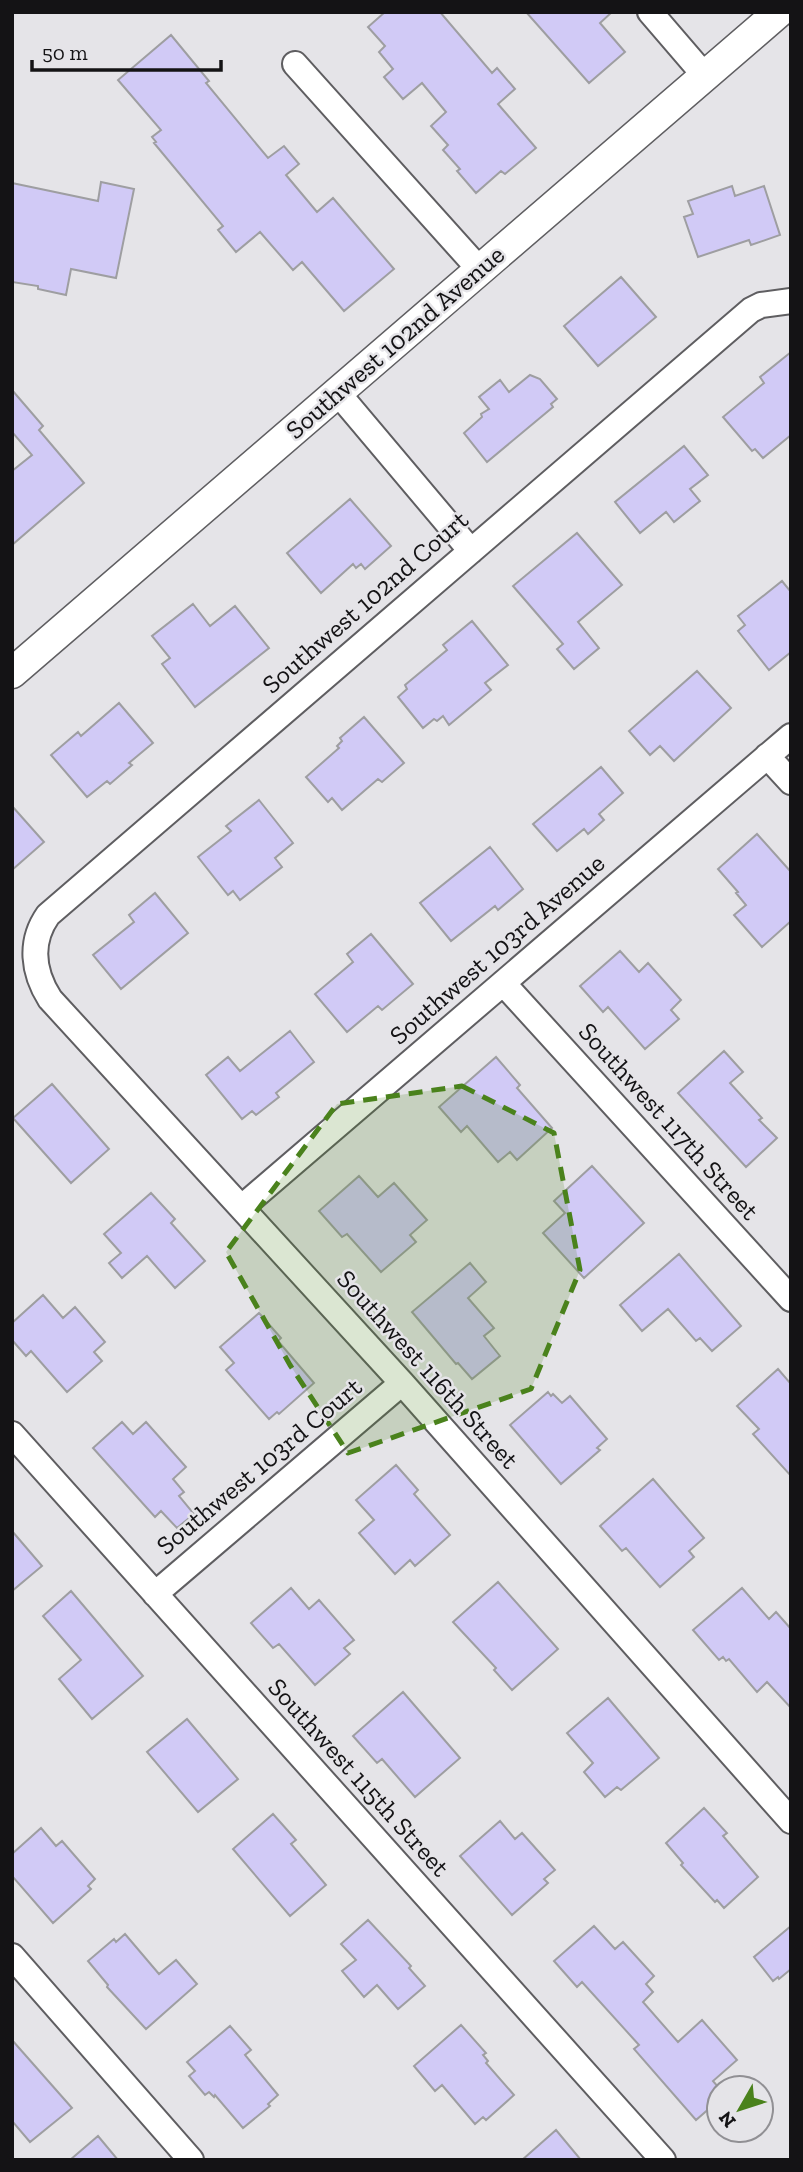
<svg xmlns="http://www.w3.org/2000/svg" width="803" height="2172" viewBox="0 0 803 2172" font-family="'Zilla Slab',serif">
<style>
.building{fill:#d1caf6;stroke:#9e9ea1;stroke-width:2}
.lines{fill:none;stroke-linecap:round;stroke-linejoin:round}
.minor-casing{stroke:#5f5e61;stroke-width:28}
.tertiary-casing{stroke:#5f5e61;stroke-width:33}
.minor{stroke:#fff;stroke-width:24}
.tertiary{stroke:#fff;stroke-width:30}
.marked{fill:#4a821c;fill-opacity:0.2;stroke:#4a821c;stroke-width:5;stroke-dasharray:14 9;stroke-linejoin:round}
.labels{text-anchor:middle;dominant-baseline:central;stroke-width:5;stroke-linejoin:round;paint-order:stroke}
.street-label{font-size:26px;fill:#141315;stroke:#e5e4e8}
</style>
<rect width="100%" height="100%" fill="#e5e4e8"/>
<path class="building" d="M385,12H440L492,73L497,68L515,89L498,104L536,148L505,174L501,171L476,193L457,171L460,169L443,150L448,145L431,126L446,112L422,83L403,99L384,77L393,69L379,52L385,46L368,27Z
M526,12H612L600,23L625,52L589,83Z
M171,35L209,81L206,83L268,158L284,146L299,164L286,175L317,212L333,198L394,269L344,311L302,262L293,270L260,232L236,252L218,230L223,226L154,143L156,142L152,137L161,130L118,80Z
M101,182L134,189L116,278L71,269L66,295L38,289V286L12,282V183L98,201Z
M732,186L735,196L764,186L780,235L751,245L749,240L698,257L684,217L693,214L688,201Z
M621,277L656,317L598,366L564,326Z
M791,352V435L763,458L755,449L752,451L723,417L764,383L760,377Z
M530,375L540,379L557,399L551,404L553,407L487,462L464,433L482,417L481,414L489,409L479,397L500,380L509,392Z
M12,390L43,426L39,430L84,483L12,545V471L32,455L12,432Z
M684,446L708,475L690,489L700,501L674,522L666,512L640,533L615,502Z
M350,499L391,546L365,569L361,564L356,568L353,564L321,593L287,553Z
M577,533L622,585L578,622L599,648L574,669L557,649L563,644L513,586Z
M782,581L791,592V652L769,670L738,631L745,625L738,616Z
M193,604L210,626L235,606L269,648L195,707L162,664L170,658L152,636Z
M472,621L508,665L485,683L491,690L449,725L443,716L437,721L434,719L423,728L398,697L407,689L405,685L447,650L443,645Z
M697,671L731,708L674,761L660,746L650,755L629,731Z
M119,703L153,743L129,763L132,765L110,784L107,781L87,797L51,755L78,732L81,736Z
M364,717L404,763L382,782L378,779L342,810L332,798L328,802L306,777L339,748L337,746L342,741L340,738Z
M601,767L623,793L599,814L604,820L588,834L584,829L557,851L533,824Z
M259,800L293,843L275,858L282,867L240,900L233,891L228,895L198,857L231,831L226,826Z
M12,806L44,842L12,870Z
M757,834L791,872V921L762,947L734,915L746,905L736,893L738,892L718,869Z
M490,847L523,889L498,910L495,906L451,941L420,903Z
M155,893L188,933L121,989L93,955L134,922L129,915Z
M371,934L413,984L382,1010L378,1006L347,1032L315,994L353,962L347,954Z
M620,951L639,972L648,963L681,1000L671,1010L679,1019L645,1049L608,1007L603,1012L580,986Z
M290,1031L314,1062L276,1093L279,1097L256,1115L252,1111L242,1119L206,1075L228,1057L240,1071Z
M724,1051L743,1072L730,1083L762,1118L759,1120L777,1138L746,1167L678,1093Z
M496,1057L520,1085L517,1088L552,1128L517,1160L510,1152L498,1162L467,1126L461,1132L439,1107Z
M52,1084L109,1149L71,1183L13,1118Z
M592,1166L644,1223L584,1278L543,1233L565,1213L554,1201Z
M359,1176L378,1197L394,1183L427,1220L410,1235L416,1242L381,1272L347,1234L342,1237L319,1211Z
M151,1193L175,1219L171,1223L205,1261L175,1288L147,1256L122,1278L109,1263L121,1253L104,1234Z
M679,1254L741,1326L712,1351L700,1338L696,1341L668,1309L642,1331L620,1305Z
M470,1263L486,1282L468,1298L494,1328L484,1336L500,1356L472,1379L458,1363L456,1364L412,1312Z
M43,1295L63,1318L75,1307L105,1342L94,1352L102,1361L67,1392L31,1351L26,1356L12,1340V1323Z
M259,1313L281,1338L278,1341L314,1383L279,1414L277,1412L269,1419L226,1370L234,1363L220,1347Z
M778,1369L791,1384V1476L753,1434L759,1429L737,1406Z
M548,1392L551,1396L553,1394L562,1403L570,1396L607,1439L597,1448L600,1450L561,1484L510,1425Z
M122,1422L133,1434L146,1422L186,1467L173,1479L184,1492L179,1496L194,1514L177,1528L161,1511L155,1517L93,1448Z
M396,1465L418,1490L414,1494L450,1535L415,1566L410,1560L395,1574L359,1533L374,1520L356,1500Z
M653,1479L704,1538L689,1551L694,1557L660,1587L626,1548L622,1551L600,1526Z
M12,1531L42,1566L12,1591Z
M498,1582L558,1649L512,1690L494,1670L496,1668L453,1622Z
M291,1588L309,1609L319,1600L354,1640L344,1648L350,1654L315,1685L279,1644L273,1648L251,1623Z
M742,1588L769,1619L776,1612L791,1629V1708L767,1682L757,1692L729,1659L726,1661L723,1657L719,1660L693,1630Z
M71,1591L143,1676L92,1719L59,1679L81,1660L43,1616Z
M403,1692L460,1758L415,1797L382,1759L377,1763L353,1736Z
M608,1698L659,1758L621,1790L617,1787L605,1797L584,1772L593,1763L567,1733Z
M187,1719L238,1779L198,1812L147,1752Z
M704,1808L727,1833L723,1836L758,1877L724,1908L717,1900L715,1902L681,1865L683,1863L666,1843Z
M273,1814L296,1840L291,1844L326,1885L290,1916L233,1849Z
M500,1821L515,1839L522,1833L555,1870L544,1879L548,1883L512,1915L460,1856Z
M41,1828L56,1846L62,1841L95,1879L88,1886L91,1889L53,1923L12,1876V1854Z
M368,1920L411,1966L409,1968L425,1986L398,2009L377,1985L364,1997L342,1971L356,1960L341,1944Z
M594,1926L615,1949L623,1942L654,1976L646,1984L653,1992L643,2002L678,2042L702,2020L737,2060L713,2081L719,2088V2100L696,2120L634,2049L639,2045L582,1982L577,1987L554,1961Z
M791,1926V1969L779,1979L778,1977L773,1981L754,1957Z
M125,1934L159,1974L176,1960L197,1984L146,2029L107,1987L108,1985L88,1961L114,1939L116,1942Z
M461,2025L486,2053L483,2055L488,2061L486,2063L514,2095L486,2120L483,2117L475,2124L442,2085L435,2091L414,2066Z
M230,2026L251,2050L245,2055L278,2095L268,2104L270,2106L243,2128L215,2095L214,2097L209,2092L205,2095L189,2076L195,2071L187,2062Z
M12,2040L72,2108L30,2142L12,2121Z
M556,2130L581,2160H522Z
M98,2136L118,2160H70Z"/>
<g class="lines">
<g class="minor-casing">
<path id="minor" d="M650,12L705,76
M295,64L480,270
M791,301L761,305L751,310L48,915C29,942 33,972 50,999L402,1383L791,1821
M337,392L471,551
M767,756L791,782
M503,983L791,1299
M242,1207L791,736
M12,1434L663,2160
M155,1594L402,1383
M12,1956L191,2160"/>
</g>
<g class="tertiary-casing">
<path id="tertiary" d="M12,673L779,12"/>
</g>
<use href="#minor" class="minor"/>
<use href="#tertiary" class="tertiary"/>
</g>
<path class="marked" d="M462,1086L554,1133L580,1270L531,1389L348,1453L290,1365L226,1252L337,1104Z"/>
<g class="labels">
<g class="street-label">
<text transform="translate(395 342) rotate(-41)">Southwest 102nd Avenue</text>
<text transform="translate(365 602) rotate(-41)">Southwest 102nd Court</text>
<text transform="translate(497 949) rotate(-41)">Southwest 103rd Avenue</text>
<text transform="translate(669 1121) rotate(48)">Southwest 117th Street</text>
<text transform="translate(428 1369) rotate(48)">Southwest 116th Street</text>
<text transform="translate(259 1466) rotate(-40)">Southwest 103rd Court</text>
<text transform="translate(359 1777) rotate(48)">Southwest 115th Street</text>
</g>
</g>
<rect width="803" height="2172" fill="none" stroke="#141315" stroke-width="28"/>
<g transform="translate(740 2109) rotate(231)"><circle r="33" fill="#e5e4e8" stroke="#919094" stroke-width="2"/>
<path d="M0-5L12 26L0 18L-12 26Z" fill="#4a821c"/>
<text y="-10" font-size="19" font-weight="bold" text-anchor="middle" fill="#141315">N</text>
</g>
<path d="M32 60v10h189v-10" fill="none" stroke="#141315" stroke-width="3.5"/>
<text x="42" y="60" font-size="21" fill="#141315" stroke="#e5e4e8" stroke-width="5" paint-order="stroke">50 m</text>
</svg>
